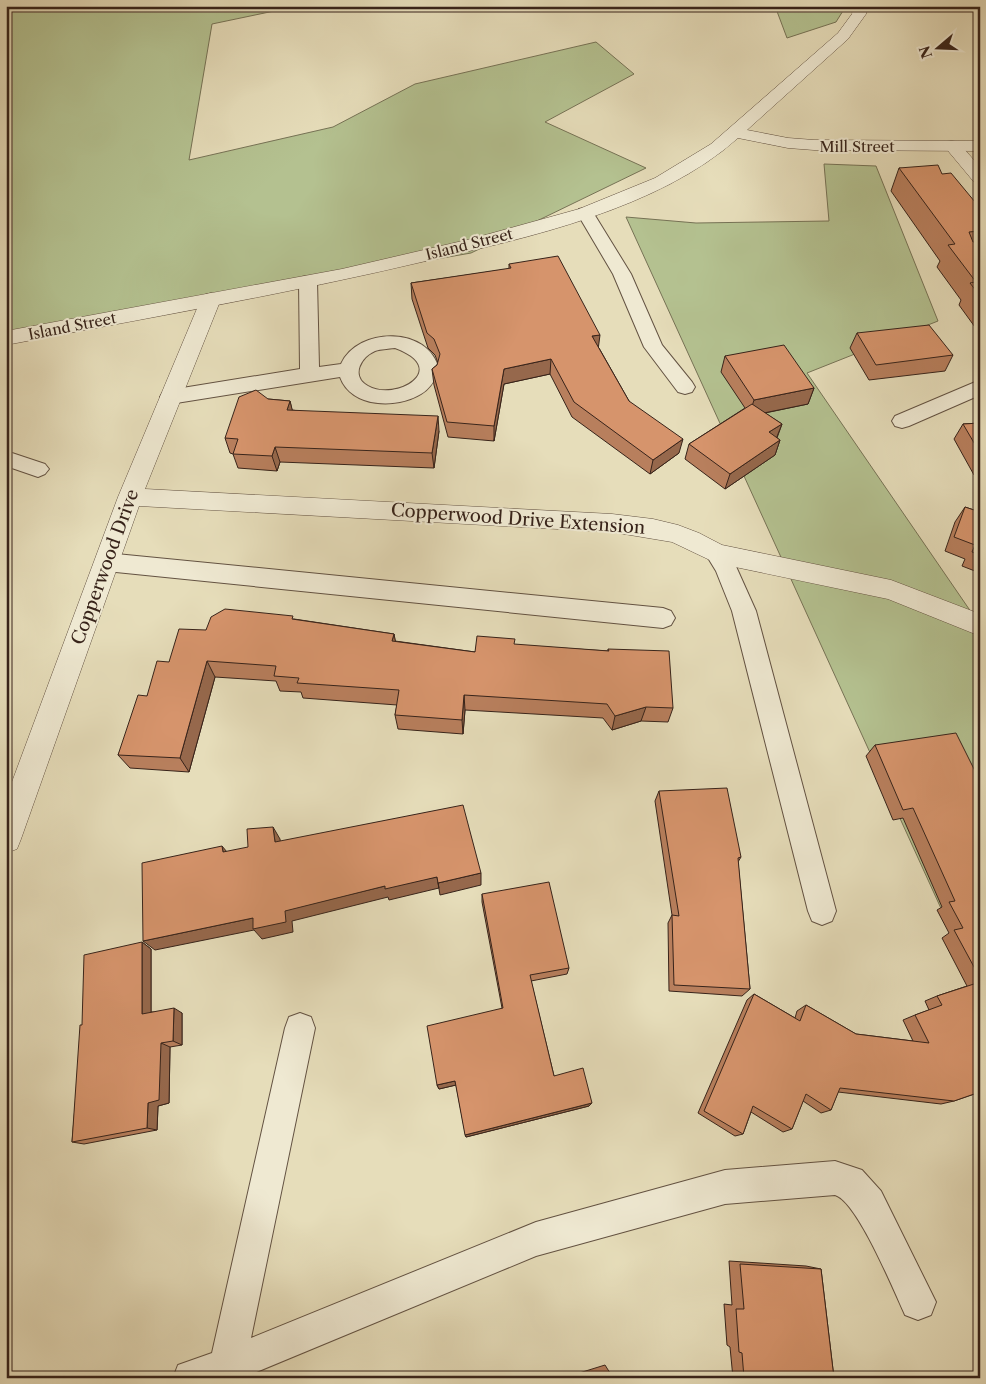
<svg xmlns="http://www.w3.org/2000/svg" width="986" height="1384" viewBox="0 0 986 1384" font-family="'Libre Caslon Text',serif">
<style>
.green{fill:#b4c190;stroke:#767255}
.lines{fill:none;stroke-linecap:round;stroke-linejoin:round}
.service-casing{stroke:#635242;stroke-width:2}
.minor-casing{stroke:#635242;stroke-width:1}
.tertiary-casing{stroke:#635242;stroke-width:1}
.service{fill:#efe9d2;fill-rule:evenodd}
.minor{fill:#efe9d2;fill-rule:evenodd}
.tertiary{fill:#efe9d2;fill-rule:evenodd}
.wall{fill:#b87f5d;stroke:#37231a}
.shaded-wall{fill:#96684c;stroke:#37231a}
.building{fill:#d6946c;stroke:#37231a}
.labels{text-anchor:middle;dominant-baseline:central;stroke-width:4;stroke-linejoin:round;paint-order:stroke}
.far-street-label{font-size:15px;fill:#37231a;stroke:#efe9d2}
.street-label{font-size:18px;fill:#37231a;stroke:#efe9d2}
</style>
<rect width="100%" height="100%" fill="#e6ddba"/>
<filter id="stains"><feTurbulence type="fractalNoise" baseFrequency=".004" numOctaves="4"/><feColorMatrix values="0 0 0 0 .2 0 0 0 0 .09 0 0 0 0 .02 0 0 0 .5 -.17"/></filter>
<radialGradient id="worn" r=".72"><stop offset=".6" stop-color="#630" stop-opacity="0"/><stop offset="1" stop-color="#630" stop-opacity=".3"/></radialGradient>
<path class="green" d="M6,6H298L212,24L189,160L333,127L415,84L596,42L634,74L545,122L646,168L471,253L6,334Z
M775,6H846L836,22L787,38Z
M824,164L876,166L938,321L807,373L980,625V994L626,217L696,223L829,221Z"/>
<g class="lines">
<g class="service-casing">
<path id="service" d="M585,208L591,209L631,274L662,345L692,382L695,387L692,392L685,394L678,392L644,347L613,274L577,213L579,209Z
M308,276L314,277L317,281L319,367L341,364C358,326 430,326 439,370C435,380 430,389 421,394C397,409 351,408 340,377L170,404L163,402L160,397L163,392L170,390L300,369L299,281L302,277ZM395,348C452,369 396,402 368,386C350,376 361,357 375,351C381,349 388,349 395,348Z
M980,380V395L909,426L902,428L895,426L892,421L895,416Z
M6,451L45,464L49,469L45,474L38,477L6,466Z
M716,544L724,547L734,562L756,611L836,911L832,921L822,925L812,921L808,911L732,611L716,571L705,553L708,547Z
M106,553L663,608L671,611L675,618L671,625L663,628L106,571L98,568L95,562L98,556Z
M300,1013L311,1017L315,1028L251,1338L536,1222L725,1170L835,1161L862,1170L881,1191L936,1302L931,1315L918,1320L905,1315C894,1291 857,1201 835,1195L725,1204L536,1256L247,1376V1378H173L178,1365L212,1353L285,1028L289,1017Z"/>
</g>
<g class="minor-casing">
<path id="minor" d="M952,141L958,142L980,167V183L974,182L944,146L946,142Z
M211,293L218,295L221,299L145,489L612,514L653,519L678,525L699,533L722,545L891,580L980,614V636L888,599L716,563L672,542L612,532L139,506L21,839L17,849L6,853V798L118,497L201,299L204,295Z"/>
</g>
<g class="tertiary-casing">
<path id="tertiary" d="M853,6H867L866,14L848,39L747,130L788,138L814,140L980,141V151L814,150L788,148L738,138C659,209 527,238 426,261C287,294 146,318 6,345V331L342,269L471,239L579,209L655,178L711,144L838,33L852,14Z"/>
</g>
<use href="#service" class="service"/>
<use href="#minor" class="minor"/>
<use href="#tertiary" class="tertiary"/>
</g>
<path class="wall" d="M899,168L942,174L980,208V334L959,305L961,300L937,267L940,261L891,191Z
M509,264L599,348L629,401L679,453L650,474L572,417L550,374L504,384L494,441L448,437L434,385L432,369L437,365L438,363L435,355L428,348L412,299L411,283L509,269Z
M857,333L953,355L945,371L869,380L850,348Z
M725,356L814,388L808,404L765,413L782,424L777,438L780,440L775,455L725,489L685,459L689,444L745,408L721,372Z
M268,399L290,401L292,410L439,431L434,468L280,462L277,471L238,468L233,454L230,453L225,438Z
M980,423V475H974L954,439L963,424Z
M965,507L980,512V573L962,566L965,559L945,551L955,522Z
M294,619L394,634L395,641L475,652L514,645L608,651V649L673,708L668,722L641,721L612,730L603,718L465,710L463,734L398,729L395,715L397,705L303,698L301,692L280,691L276,681L215,677L189,772L130,768L118,755L147,696L169,662L206,630Z
M875,745L980,781V787L978,788L980,791V1092L954,1101L941,1104L838,1092L831,1110L821,1113L803,1101L792,1129L783,1132L751,1112L743,1134L735,1136L698,1113L747,1000L754,994L795,1018L797,1011L806,1005L856,1034L913,1041L903,1020L915,1015L929,1010L925,1001L937,996L967,986L942,938L949,933L937,910L942,907L903,818L893,820L866,756Z
M659,791L741,857L738,862L750,989L742,996L669,991L668,923L672,915L655,801Z
M482,894L569,968L567,974L531,981L554,1076L592,1103L589,1106L466,1137L456,1085L439,1089L437,1085L502,1008L482,902Z
M142,942L151,949V1012L182,1013V1045L170,1047L169,1103L158,1106L157,1130L84,1144L72,1142L82,1025Z
M729,1261L806,1266L821,1269L834,1378H733L730,1347L727,1345L724,1304L732,1305Z
M605,1365L610,1373L611,1378H563Z"/>
<path class="shaded-wall" d="M600,335L598,350L592,336Z
M551,359L550,374L504,384L494,441V426L504,369Z
M6,376L7,428H6Z
M814,388L808,404L749,416L754,400Z
M290,401L294,417L287,410Z
M438,416L439,431L434,468L432,453Z
M782,424L776,439L769,432Z
M683,439L679,453L650,474L653,460Z
M780,440L775,455L725,489L730,474Z
M275,447L280,462L277,471L272,456Z
M394,634L397,649L392,641Z
M207,661L215,677L189,772L180,758Z
M464,695L465,710L463,734L462,720Z
M646,707L641,721L612,730L615,716Z
M273,827L280,839L282,854L275,842Z
M222,846L232,858L223,852Z
M481,873V885L440,895L438,883Z
M437,877L439,888L389,900L388,897L292,921L293,932L262,939L254,930L155,950L143,941L253,918L385,886Z
M142,942L151,949V1019L142,1014Z
M174,1008L182,1013V1045L173,1041Z
M161,1043L170,1047L169,1103L158,1106L157,1130L147,1128L148,1103Z
M455,1081L456,1085L439,1089L437,1085Z
M592,1103L589,1106L466,1137L465,1135Z"/>
<path class="building" d="M938,165L942,174L951,173L980,208V231L969,232L973,242L980,241V296L970,283L976,282L948,245L955,244L899,168Z
M558,256L600,335L592,336L629,401L683,439L653,460L574,402L551,359L504,369L494,426L447,422L432,369L437,365L440,354L434,339L427,333L411,283L511,268L509,264Z
M929,325L953,355L876,365L857,333Z
M784,345L814,388L754,400L725,356Z
M256,390L268,399L290,401L287,410L438,416L432,453L275,447L272,456L233,454L238,439L225,438L239,397Z
M752,404L782,424L769,432L780,440L730,474L689,444Z
M980,423V453L963,424Z
M965,507L980,512V555L972,552L975,545L954,537Z
M225,609L293,616L292,619L394,634L392,641L475,652L477,636L515,639L514,644L609,651L608,649L669,651L673,708L646,707L615,716L607,704L464,695L462,720L395,715L399,690L297,683L299,678L274,676L276,666L207,661L180,758L118,755L138,695L147,696L157,661L169,662L179,629L206,630L211,617Z
M956,733L980,781V785H977L980,791V978L954,930L963,928L949,902L955,901L913,808L903,810L875,745Z
M727,788L741,857L738,858L750,989L674,985L672,915L679,916L659,791Z
M463,805L481,873L438,883L437,877L385,889V886L285,911L286,922L253,929V918L143,941L142,863L222,846L223,852L248,847L247,829L273,827L275,842Z
M549,882L569,968L530,975L554,1076L583,1068L592,1103L465,1135L455,1081L437,1085L427,1026L503,1008L482,894Z
M142,942V1014L174,1008L173,1041L161,1043L159,1100L148,1103L147,1128L72,1142L80,1025H82L84,955Z
M980,982V1092L954,1101L840,1088L831,1110L806,1094L792,1129L753,1106L743,1134L704,1111L754,994L800,1021L806,1005L856,1034L929,1043L915,1015L942,1005L937,996Z
M740,1264L821,1269L834,1378H744L742,1353L739,1352L736,1309H744Z
M610,1373L611,1378H596Z"/>
<g class="labels">
<g class="far-street-label">
<text x="857" y="146">Mill Street</text>
<text transform="translate(469 244) rotate(-14)">Island Street</text>
<text transform="translate(72 326) rotate(-11)">Island Street</text>
</g>
<g class="street-label">
<text transform="translate(518 519) rotate(4)">Copperwood Drive Extension</text>
<text transform="translate(105 567) rotate(-70)">Copperwood Drive</text>
</g>
</g>
<rect width="986" height="1384" fill="none" stroke="#e6ddba" stroke-width="25"/>
<rect x="8" y="8" width="971" height="1369" fill="none" stroke="#37231a" stroke-width="2.5"/>
<rect x="12" y="12" width="961" height="1359" fill="none" stroke="#37231a"/>
<g transform="translate(938 48) rotate(251)" stroke="#efe9d2" stroke-width="4" paint-order="stroke">
<path d="M0-4L9 19L0 12L-9 19Z" fill="#37231a"/>
<text y="-8" font-size="14" font-weight="bold" text-anchor="middle" fill="#37231a">N</text>
</g>
<rect width="100%" height="100%" filter="url(#stains)"/>
<rect width="100%" height="100%" fill="url(#worn)"/>
</svg>
